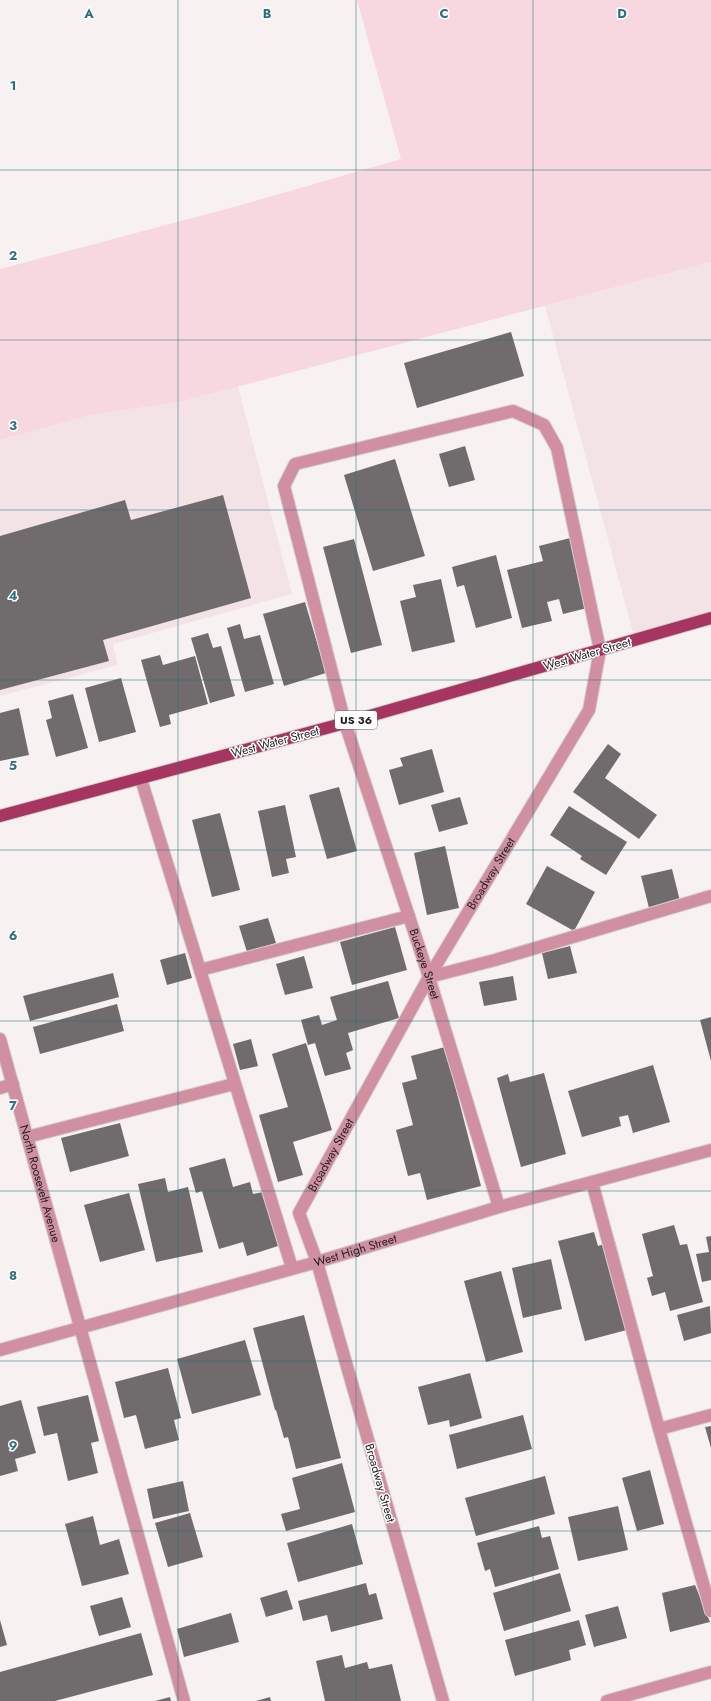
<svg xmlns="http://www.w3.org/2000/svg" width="711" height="1701" viewBox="0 0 711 1701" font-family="Jost,sans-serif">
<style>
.built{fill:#f3e3e7}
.green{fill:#f8d8e0}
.building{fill:#706b6c}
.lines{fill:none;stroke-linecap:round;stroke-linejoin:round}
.minor-casing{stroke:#d5cfd0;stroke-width:14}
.major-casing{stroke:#d5cfd0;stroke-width:14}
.minor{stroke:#d090a2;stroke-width:12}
.major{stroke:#a63660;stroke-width:12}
.grid{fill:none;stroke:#2c737f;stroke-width:1;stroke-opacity:0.55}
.labels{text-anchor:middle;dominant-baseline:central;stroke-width:3;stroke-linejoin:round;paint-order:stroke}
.shield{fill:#fff;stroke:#626161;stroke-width:1}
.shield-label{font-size:11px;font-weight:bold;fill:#1f1d1d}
.street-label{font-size:12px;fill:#1f1d1d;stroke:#fff}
.grid-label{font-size:13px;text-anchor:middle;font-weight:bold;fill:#2c737f;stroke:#fff;stroke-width:3;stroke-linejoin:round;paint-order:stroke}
</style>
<rect width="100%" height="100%" fill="#f8f1f2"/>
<path class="built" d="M711,262V618L635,640L545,306Z
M238,386L292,594L113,644L118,665L0,696V440L91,415L179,402Z"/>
<path class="green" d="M357,0H711V262L179,402L91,415L0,440V269L241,205L401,159Z"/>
<path class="building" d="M511,332L524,376L417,408L404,363Z
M465,446L475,480L449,487L439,454Z
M395,459L425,556L373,571L344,475Z
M223,495L251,598L103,640L109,661L0,690V536L125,500L131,520Z
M574,537L591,607L563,614L559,599L547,602L552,621L522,628L507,570L543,561L539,546Z
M354,539L382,645L351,653L323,547Z
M496,555L512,618L476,628L464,585L457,587L452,567Z
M441,579L455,642L412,652L400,601L416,597L413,585Z
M305,602L326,673L284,686L263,614Z
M240,624L244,639L260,635L274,684L245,692L227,628Z
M208,633L213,648L221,646L235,696L210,703L191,638Z
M160,655L163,665L195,656L208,704L169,715L171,724L160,727L141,660Z
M121,678L136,732L99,742L85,688Z
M73,694L88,748L56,757L46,720L52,718L48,701Z
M19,708L29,755L0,761V713Z
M608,744L621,754L605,778L657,815L639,839L573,792Z
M432,749L444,792L399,805L389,770L403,766L400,758Z
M339,787L357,851L327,859L309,795Z
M460,797L468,824L439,832L431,805Z
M285,805L296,857L286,859L289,873L272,877L258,811Z
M569,806L627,842L606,875L580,859L582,856L550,835Z
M220,813L240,890L212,897L192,820Z
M445,846L459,908L427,915L414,853Z
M547,866L595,892L574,931L526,904Z
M672,869L680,901L649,908L641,876Z
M268,918L276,943L247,952L239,926Z
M395,927L407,970L352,985L340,942Z
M570,946L577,973L548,979L542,953Z
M185,953L192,978L167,985L160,960Z
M304,956L313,988L285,995L276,964Z
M113,973L119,997L30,1021L23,996Z
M513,976L517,1000L484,1006L479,982Z
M388,981L399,1018L348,1033L353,1050L346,1053L351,1069L325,1076L315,1043L308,1045L301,1020L319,1015L322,1025L337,1020L330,997Z
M117,1004L124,1031L40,1054L33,1027Z
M711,1017V1061L700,1020Z
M251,1039L258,1066L240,1070L233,1044Z
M306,1043L332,1130L293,1142L303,1175L278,1182L259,1115L288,1107L272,1054Z
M445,1047L481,1186L427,1200L420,1173L408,1176L396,1130L413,1125L402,1083L417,1079L411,1056Z
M653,1065L670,1122L633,1133L628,1115L619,1117L621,1126L582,1137L568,1091Z
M544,1073L566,1154L521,1167L497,1078L508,1074L510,1082Z
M120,1123L129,1156L70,1172L61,1138Z
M225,1158L233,1187L250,1182L253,1194L263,1192L278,1246L247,1256L243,1242L219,1249L202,1191L196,1193L189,1168Z
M165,1178L168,1192L188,1187L203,1252L156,1262L138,1184Z
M129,1193L145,1250L100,1262L84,1205Z
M674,1225L680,1245L687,1244L703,1302L670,1311L665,1292L652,1296L647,1278L653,1276L642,1234Z
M594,1232L598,1246L615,1241L638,1327L585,1341L558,1241Z
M711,1236V1280L702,1282L696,1254L709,1252L706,1237Z
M551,1259L562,1309L523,1318L512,1268Z
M501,1271L523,1352L486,1362L464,1281Z
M710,1306L711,1333L684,1341L677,1315Z
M304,1315L341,1458L296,1469L288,1437L284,1438L276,1410H275L253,1328Z
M245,1340L261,1395L192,1414L177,1359Z
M168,1368L181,1418L174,1420L179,1440L145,1449L136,1415L124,1418L115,1382Z
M470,1373L482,1418L450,1427L449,1420L428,1425L418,1387Z
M88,1395L99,1441L91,1443L98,1473L68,1481L57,1433L44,1436L37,1407Z
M21,1400L36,1453L15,1459L18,1471L0,1476V1406Z
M523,1415L532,1449L457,1469L449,1435Z
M711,1426V1448L705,1427Z
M342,1463L355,1512L286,1531L281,1514L300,1509L292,1478Z
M650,1470L664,1524L637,1531L622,1478Z
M545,1476L555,1514L476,1536L465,1498Z
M183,1481L189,1511L153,1519L147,1489Z
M618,1506L628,1550L578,1561L568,1517Z
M190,1513L203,1557L168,1567L155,1523Z
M93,1516L100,1545L119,1539L129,1574L82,1586L65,1524Z
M352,1524L363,1564L298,1582L287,1543Z
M539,1526L542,1538L550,1536L559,1569L495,1587L490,1569L485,1571L477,1543Z
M560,1573L571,1611L504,1631L493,1593Z
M366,1583L369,1595L376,1593L383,1619L331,1632L327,1615L303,1621L298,1601Z
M695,1585L710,1622L670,1632L662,1593Z
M287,1590L293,1609L266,1617L260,1598Z
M122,1597L131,1627L99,1636L90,1606Z
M618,1606L627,1638L594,1647L585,1615Z
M231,1613L239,1642L184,1657L177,1629Z
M0,1620L7,1645L0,1647Z
M579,1620L586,1645L569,1650L571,1660L515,1676L505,1640Z
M141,1633L153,1675L55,1701H0V1672Z
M342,1655L345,1668L367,1662L369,1669L392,1664L401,1701H325L316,1661Z
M170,1697L171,1701H155Z
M270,1697L271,1701H256Z"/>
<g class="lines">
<g class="minor-casing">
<g id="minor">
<path d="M141,779L292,1268"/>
<path d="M200,970L409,916"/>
<path d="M429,977L495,960L711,896"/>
<path id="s1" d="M0,1039L184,1701"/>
<path d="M0,1088L13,1084"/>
<path d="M27,1137L234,1084"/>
<path d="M592,1182L659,1429L711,1611"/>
<path id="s2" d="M0,1350L317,1262L499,1207L711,1150"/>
<path d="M659,1429L711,1415"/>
<path id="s3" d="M443,1701L317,1262L299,1213L429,977L589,710L600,650L557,448L544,425L513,411L295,464L284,486L345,723L429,977L499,1207"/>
<path d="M607,1701L711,1672"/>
</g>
</g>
<g class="major-casing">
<path id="major" d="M0,816L345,723L711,618"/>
</g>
<use href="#minor" class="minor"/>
<use href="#major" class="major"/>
</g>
<path class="grid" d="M178,0V1701M356,0V1701M533,0V1701M0,170H711M0,340H711M0,510H711M0,680H711M0,850H711M0,1021H711M0,1191H711M0,1361H711M0,1531H711"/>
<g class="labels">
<rect class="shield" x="335" y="711" width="42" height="18" rx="3"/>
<g class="shield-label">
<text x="356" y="720">US 36</text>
</g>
<g class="street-label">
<text transform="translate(587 654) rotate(-16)">West Water Street</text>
<text transform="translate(275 742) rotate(-15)">West Water Street</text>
<text stroke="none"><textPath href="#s3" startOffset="899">Broadway Street</textPath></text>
<text stroke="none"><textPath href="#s3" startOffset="2165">Buckeye Street</textPath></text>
<text stroke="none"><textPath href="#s3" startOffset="575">Broadway Street</textPath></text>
<text stroke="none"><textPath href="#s1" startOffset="150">North Roosevelt Avenue</textPath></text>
<text stroke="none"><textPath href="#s2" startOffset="369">West High Street</textPath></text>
<text transform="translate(380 1483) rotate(74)">Broadway Street</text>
</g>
</g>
<g class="grid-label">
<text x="89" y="18">A</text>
<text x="267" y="18">B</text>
<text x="444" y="18">C</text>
<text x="622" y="18">D</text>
<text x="13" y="90">1</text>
<text x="13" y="260">2</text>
<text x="13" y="430">3</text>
<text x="13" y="600">4</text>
<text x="13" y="770">5</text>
<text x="13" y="940">6</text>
<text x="13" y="1110">7</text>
<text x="13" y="1280">8</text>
<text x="13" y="1450">9</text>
</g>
</svg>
